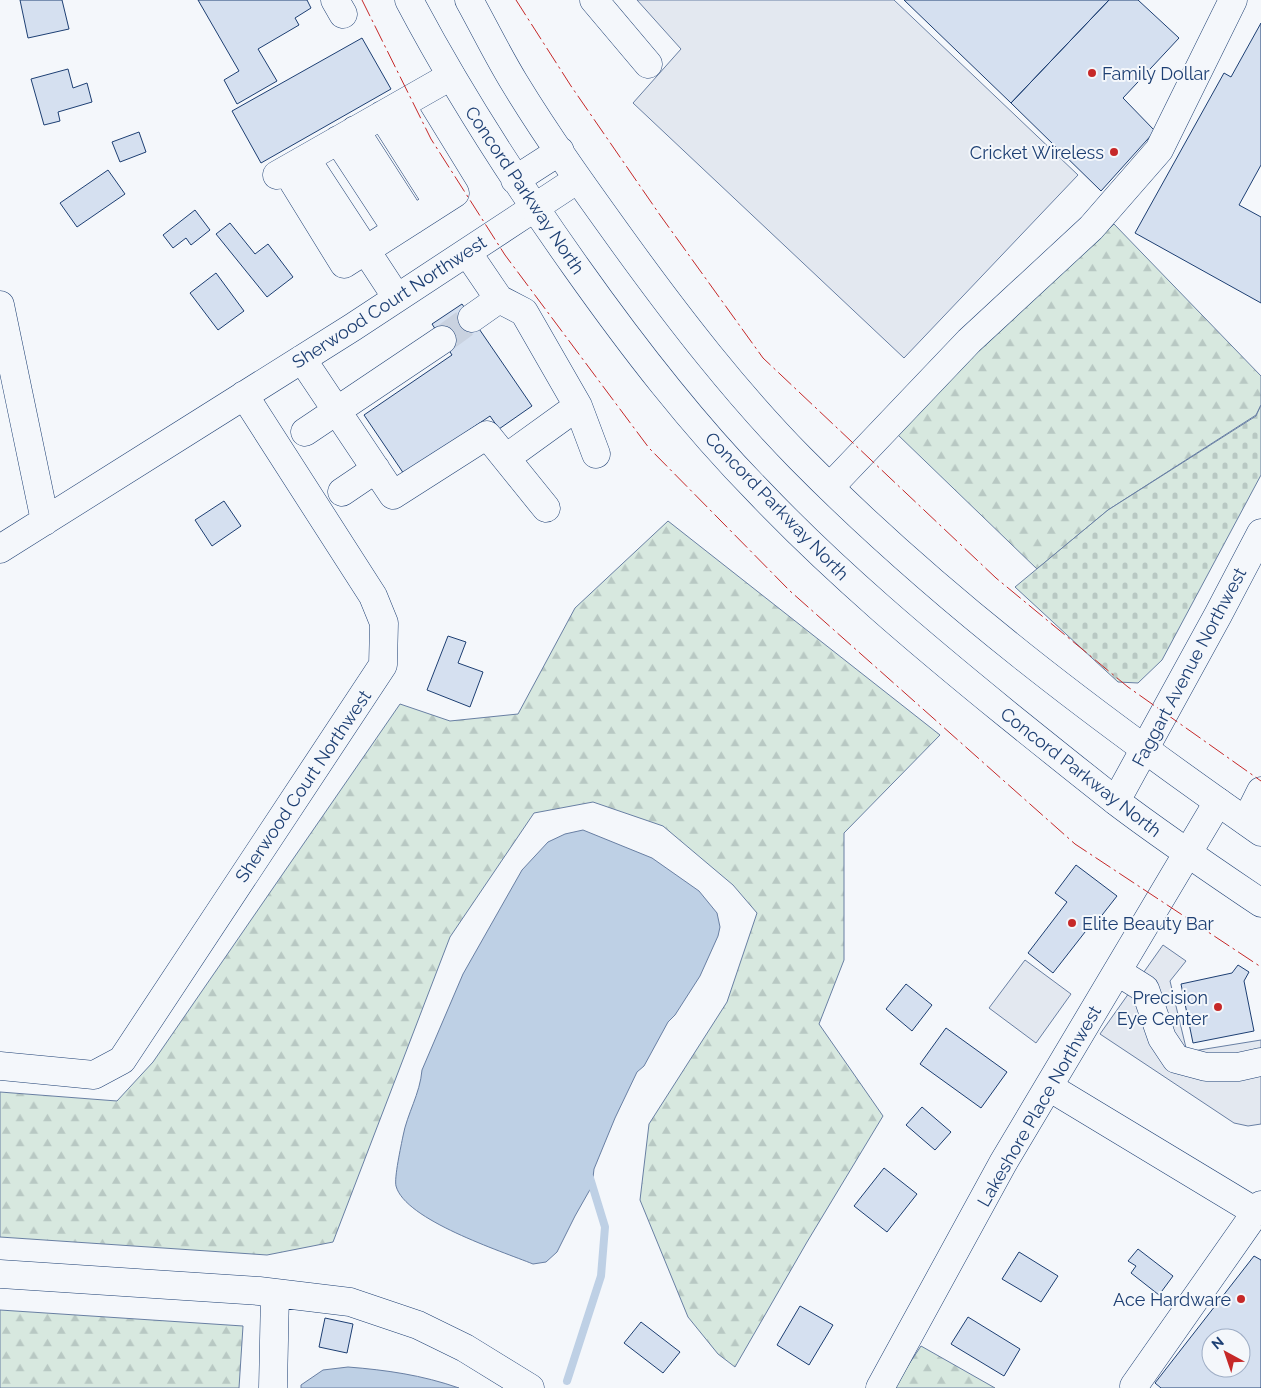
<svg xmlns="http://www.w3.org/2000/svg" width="1261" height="1388" viewBox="0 0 1261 1388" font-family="Raleway,sans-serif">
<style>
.forest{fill:url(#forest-firs);stroke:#687fa3}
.cemetery{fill:url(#cemetery-stones);stroke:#687fa3}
.parking{fill:#e3e8f0;stroke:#687fa3}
.water{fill:#bed0e5;stroke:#687fa3}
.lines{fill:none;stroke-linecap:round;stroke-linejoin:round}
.stream{stroke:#bed0e5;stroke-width:8}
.building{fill:#d5e0f0;stroke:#1d3f73;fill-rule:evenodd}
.minor-tunnel{stroke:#c9d2e0;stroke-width:28;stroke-dasharray:28 14;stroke-linecap:butt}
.minor-casing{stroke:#1d3f73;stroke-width:29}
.highway-casing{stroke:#1d3f73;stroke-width:29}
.minor{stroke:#f4f7fb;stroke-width:28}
.highway{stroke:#f4f7fb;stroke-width:28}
.power{stroke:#c62828;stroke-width:1;stroke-dasharray:18 4 2.5 4;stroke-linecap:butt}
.poi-dot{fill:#c62828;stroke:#f4f7fb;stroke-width:2}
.labels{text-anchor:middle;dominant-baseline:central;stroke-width:4;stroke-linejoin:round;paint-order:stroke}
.poi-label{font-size:18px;fill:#1d3f73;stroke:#f4f7fb;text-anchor:end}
.street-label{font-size:18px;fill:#1d3f73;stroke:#f4f7fb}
</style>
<defs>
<pattern id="forest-firs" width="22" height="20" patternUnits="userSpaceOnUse" patternTransform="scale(1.25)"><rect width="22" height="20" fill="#d7e8df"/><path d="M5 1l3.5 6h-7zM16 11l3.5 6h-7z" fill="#b8c8c3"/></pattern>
<pattern id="cemetery-stones" width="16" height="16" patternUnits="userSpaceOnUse" patternTransform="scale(1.25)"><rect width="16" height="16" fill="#d7e8df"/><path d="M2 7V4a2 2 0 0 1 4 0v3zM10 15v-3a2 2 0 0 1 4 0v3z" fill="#b8c8c3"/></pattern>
</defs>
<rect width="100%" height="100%" fill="#f4f7fb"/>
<path class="forest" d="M1114,224L1261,376V405L1256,415L1108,510L1037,569L897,434L938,389Z
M668,521L940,735L844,833V960L819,1024L883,1116L807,1242L735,1367L718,1354L688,1317L640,1200L649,1124L727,1002L757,913L733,885L663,826L593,802L534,813L450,937L333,1242L267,1255L0,1237V1092L117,1101L153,1062L400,704L450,721L518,714L575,608Z
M0,1310L243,1326L239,1388H0Z
M921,1346L995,1388H893Z"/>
<path class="cemetery" d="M1261,405V475L1162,660L1138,683L1118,682L1015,587L1108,510L1256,416Z"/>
<path class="parking" d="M637,0H894L1078,175L904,358L633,103L681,49Z
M1163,945L1186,961L1170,981L1187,1052L1261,1040V1124L1248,1126L1234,1123L1100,1034Z
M1025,960L1071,994L1036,1043L989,1008Z"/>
<path class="water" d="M583,830L652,858L699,891L717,913L720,927L718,936L700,976L675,1015L668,1022L644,1066L637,1072L615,1118L594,1169L592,1186L575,1216L557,1252L546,1262L533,1264C501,1251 405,1220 396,1186C394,1178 401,1146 403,1136C407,1114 420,1094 422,1070L463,974L522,870L548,842L565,834Z
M348,1367C386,1370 422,1375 459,1388H301V1385L323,1370Z"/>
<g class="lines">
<path class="stream" d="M567,1381L601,1276L605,1227L590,1178"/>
</g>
<path class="building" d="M20,0H62L69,29L28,38Z
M198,0H307L311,8L295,18L299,25L258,49L277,81L237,104L224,80L239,71Z
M904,0H1109L1011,103Z
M1109,0H1138L1179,38L1123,98L1155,131L1101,191L1011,103Z
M1261,23V165L1239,205L1261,217V303L1135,233L1224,73L1231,77Z
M362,38L391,89L261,163L232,111Z
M68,69L73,88L87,83L92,102L58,112L60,121L44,125L31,79Z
M139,132L146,152L120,162L112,142Z
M108,170L125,194L77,227L60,203Z
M195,210L210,230L191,245L186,238L173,248L163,235Z
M230,223L255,254L268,244L293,277L267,297L216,234Z
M216,273L244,311L218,330L190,293Z
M462,304L532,406L499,429L490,416L404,474L364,415L452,355L432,324Z
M224,501L241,526L212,546L195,520Z
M448,636L466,642L458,663L483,672L470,707L427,690Z
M1076,865L1117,896L1099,919L1096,918L1053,973L1028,953L1067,902L1055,893Z
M1238,965L1249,972L1244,981L1254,1031L1193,1043L1181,984L1232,973Z
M906,984L932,1005L912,1031L886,1009Z
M946,1028L1007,1072L981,1108L920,1064Z
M922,1107L951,1132L935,1150L906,1125Z
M884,1168L917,1194L887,1232L854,1206Z
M1138,1249L1173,1276L1159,1295L1131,1273L1136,1266L1128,1261Z
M1019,1252L1058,1276L1041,1302L1002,1279Z
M1254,1256L1261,1260V1388H1161L1155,1383ZM1211,1338H1241V1368H1211Z
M800,1306L833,1325L809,1365L777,1345Z
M968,1317L1020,1349L1004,1376L951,1344Z
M325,1318L353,1324L347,1353L319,1347Z
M641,1322L680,1352L663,1373L624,1343Z"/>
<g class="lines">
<path class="minor-tunnel" d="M442,340L472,318"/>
<g class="minor-casing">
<path id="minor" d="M335,0L343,14
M594,0L648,64
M382,115L438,203
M355,130L413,220
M338,140L397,230
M306,159L397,298
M286,170L344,264L455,193L401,105
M277,175L451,76
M467,252L499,299L524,312L578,406L596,454
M0,305L45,521
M472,318L499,299
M302,359L393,495L487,435L546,508
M305,432L442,340
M506,458L578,406
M830,487L969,341L1091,228L1159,150L1233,0
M342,492L376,469
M0,549L353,327L534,208
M1116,801L1218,615L1261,533
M1246,821L1261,791
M1118,972L1145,989L1162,1038L1176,1059L1206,1067H1238L1261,1062
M0,1066L94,1075L122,1060L383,665L384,623L373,596L244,395
M1049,1087L1256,1212
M0,1274L259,1291L350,1302L418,1325L465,1348L530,1388
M1134,1386L1261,1205
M273,1388L275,1293
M880,1388L1003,1163L1218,802"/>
</g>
<g class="highway-casing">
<path id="highway" d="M409,0C458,93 515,181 576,267C632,346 691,423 759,492C836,573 922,645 1008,715C1044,744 1080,773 1117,802C1163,837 1212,870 1261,903
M469,0C484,27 498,56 514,82C548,138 587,192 626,246C679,319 736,393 800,458C939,599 1099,719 1261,832
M515,180L560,151
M534,208L578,179"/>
</g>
<use href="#minor" class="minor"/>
<use href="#highway" class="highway"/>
<path class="power" d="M362,0L431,139L505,255L649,448L790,591L1075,844L1261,967
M516,0L571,86L660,215L763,358L996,578L1128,687L1261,781"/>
</g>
<g class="poi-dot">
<circle cx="1092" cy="73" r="5"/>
<circle cx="1114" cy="152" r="5"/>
<circle cx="1072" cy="923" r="5"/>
<circle cx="1218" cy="1007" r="5"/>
<circle cx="1241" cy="1299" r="5"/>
</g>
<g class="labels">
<g class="poi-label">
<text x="1102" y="73" text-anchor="start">Family Dollar</text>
<text x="1104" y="152">Cricket Wireless</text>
<text x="1082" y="923" text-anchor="start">Elite Beauty Bar</text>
<text x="1208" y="997">Precision<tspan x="1208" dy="21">Eye Center</tspan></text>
<text x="1231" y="1299">Ace Hardware</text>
</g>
<g class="street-label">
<text transform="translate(525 190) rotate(56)">Concord Parkway North</text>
<text transform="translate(389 302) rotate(-33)">Sherwood Court Northwest</text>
<text transform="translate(777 506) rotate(46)">Concord Parkway North</text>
<text transform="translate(1189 667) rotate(-62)">Faggart Avenue Northwest</text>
<text transform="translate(1081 772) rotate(38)">Concord Parkway North</text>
<text transform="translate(303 786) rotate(-56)">Sherwood Court Northwest</text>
<text transform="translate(1039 1106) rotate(-60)">Lakeshore Place Northwest</text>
</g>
</g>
<g transform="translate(1226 1353) rotate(320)"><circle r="24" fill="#f4f7fb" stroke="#9eadc5"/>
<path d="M0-4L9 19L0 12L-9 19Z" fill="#c62828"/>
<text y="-8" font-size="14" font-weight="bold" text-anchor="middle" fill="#1d3f73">N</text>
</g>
</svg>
